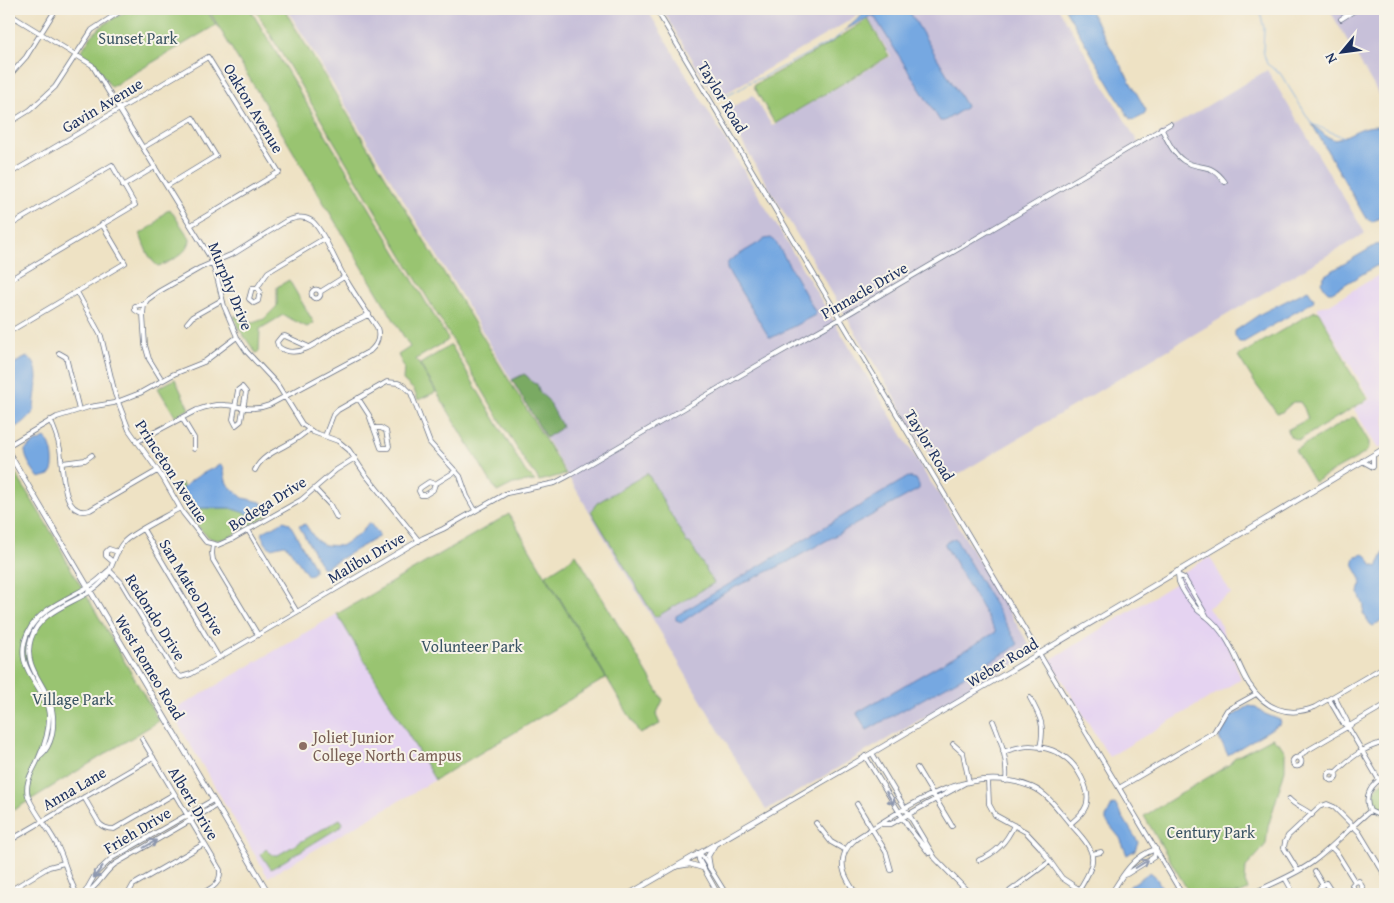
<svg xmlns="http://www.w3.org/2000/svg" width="1394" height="903" viewBox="0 0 1394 903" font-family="'Gentium Book Plus',serif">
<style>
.built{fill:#e5d3f1}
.industrial{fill:#c7c0d9}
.green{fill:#99c471;stroke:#5a7a68}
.forest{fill:#7aaa63;stroke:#4a6c60}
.water{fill:#76a8e1;stroke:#486ca0}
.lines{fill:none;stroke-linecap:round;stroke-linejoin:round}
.stream{stroke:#76a8e1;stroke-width:1}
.minor-casing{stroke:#656e82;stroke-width:5.5}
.major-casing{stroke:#656e82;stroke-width:6}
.minor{stroke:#fff;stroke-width:4}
.major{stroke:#fff;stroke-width:4.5}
.oneway{stroke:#8d97ae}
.education-dot{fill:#8d6e63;stroke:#f7f3e8;stroke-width:2}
.labels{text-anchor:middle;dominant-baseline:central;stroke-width:4;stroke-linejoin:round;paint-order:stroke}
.park-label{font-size:16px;fill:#3a5463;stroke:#f7f3e8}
.street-label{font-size:16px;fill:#1b2f5e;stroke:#f7f3e8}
.education-label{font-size:16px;fill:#785e54;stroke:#f7f3e8;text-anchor:start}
</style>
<rect width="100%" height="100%" fill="#f7f3e8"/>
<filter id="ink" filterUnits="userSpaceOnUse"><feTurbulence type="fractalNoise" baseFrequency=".02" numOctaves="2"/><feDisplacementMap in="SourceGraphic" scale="10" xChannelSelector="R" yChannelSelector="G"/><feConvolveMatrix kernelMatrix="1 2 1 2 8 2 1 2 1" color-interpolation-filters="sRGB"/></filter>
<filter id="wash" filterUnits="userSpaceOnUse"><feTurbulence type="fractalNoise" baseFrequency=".0096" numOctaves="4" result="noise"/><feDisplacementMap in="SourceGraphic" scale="20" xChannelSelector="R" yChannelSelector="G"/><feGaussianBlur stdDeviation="1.12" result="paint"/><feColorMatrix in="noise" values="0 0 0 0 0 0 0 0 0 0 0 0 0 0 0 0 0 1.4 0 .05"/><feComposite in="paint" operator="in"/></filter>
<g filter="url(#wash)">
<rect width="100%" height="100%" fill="#eee2c4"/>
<path class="built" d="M1382,273L1385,274V444L1378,449L1354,409L1370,399L1317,307L1328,305Z
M1210,557L1231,594L1207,608L1218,619L1241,679L1109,757L1050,660L1176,583L1183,572Z
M337,614L435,780L268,877L171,712Z"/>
<path class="industrial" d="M287,9H647L929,480L936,489L1034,653L766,810L452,280Z
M662,9H1059L1140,146L1267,70L1365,233L945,482L724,112L753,95L772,126L891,56L864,12L716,99Z
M1329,9H1385V105Z"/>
<path class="green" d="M131,9H206L216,25L111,87L96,65L81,52C96,26 106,23 131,9Z
M208,9H250L448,339L447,341L416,359L436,392L418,400L414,390L403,380L404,367L398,355L410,347Z
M255,9H284L566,474L539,481L536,475L527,465Z
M868,19L889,56L776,123L774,122L754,87V85L829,44Z
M170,209L190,239C190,252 169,263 158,266C148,259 144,245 140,234L154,225L164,213Z
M289,280L314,323L307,327L283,315L260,329L259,352L256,353L239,329L234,316H236L252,323L264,319L277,306V287Z
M1315,311L1319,312L1347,363L1346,365L1368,399L1299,440C1293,439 1289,437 1287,430L1308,419L1304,408L1300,402H1293L1282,412L1277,413L1257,386L1238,356Z
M451,345L525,471L535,481L513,484L497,492L420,364Z
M175,379L189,409L175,416L158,388Z
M1352,417L1355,418L1369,442V449L1364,454L1314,482L1295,450Z
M9,463L58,543L67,562L159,721L9,813Z
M646,474H648L687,543H690L714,583L656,617L653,614L591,511L597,503Z
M182,483L183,487L181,490L191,508H230L251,515L258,514L264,511L267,515C256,521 228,540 218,540C201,541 181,500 174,487Z
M509,514L606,678L435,780L337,614Z
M576,554L663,700L656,715L660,724L640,734L546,575L568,561Z
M1272,738L1280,744L1285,752V770L1268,827L1266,844L1259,853L1246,867L1245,882L1248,889L1239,894H1190L1144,816L1230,764L1234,758Z
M1385,781V813L1374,808C1368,796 1374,787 1385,781Z
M340,819L343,823L340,827L271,869L261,854L266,849L272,855H278Z"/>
<path class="forest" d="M524,374L527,376L533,383L537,384L540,393L548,400L562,426L560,429L546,438L512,380Z"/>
<path class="water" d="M868,9H908L966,106L965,108L944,121H940L874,16H871L845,30L866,12Z
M1065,9H1089L1146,110L1144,115L1134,120L1130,119Z
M1312,124L1326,136L1335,140C1352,135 1367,121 1385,128V215L1372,222L1365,217Z
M1385,237V264L1376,266L1332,292H1328L1325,289L1321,282L1325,275L1381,242Z
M771,238L776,242L816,313L815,315L773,337H769L727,269V264L730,260L765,239Z
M1308,290L1314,299L1313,302L1244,342H1239L1235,336V331L1260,314Z
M27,357C44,364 34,396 34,411C28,419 18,430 9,426V366Z
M45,438C53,444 56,468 50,475L39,478C33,470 25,460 25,450L34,443Z
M220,465L223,467L226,481L228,485L243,498L261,502L264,507V511L258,514L251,515L230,508H191L180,494C183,482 209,470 220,465Z
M908,477L916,479L919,485V489L786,563L739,585L721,595L682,622L676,620V616Z
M284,521L290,524L314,567V572L308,576L288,547L284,545L271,548C266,545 261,538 263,532Z
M369,522L380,536L324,568L322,567L299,526L305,524L316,540L324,545L341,546L360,534Z
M955,538L1018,644L1009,651L867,730L857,714L858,712L996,632L945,545V543Z
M1385,550V618L1373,626L1370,624L1363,613L1364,606L1359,594C1359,590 1361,586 1361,582C1360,570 1349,569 1356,556L1364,554L1368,557L1372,565L1377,567Z
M1249,706L1256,707L1265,714L1280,720L1281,723L1228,755L1219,738L1220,735L1231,717Z
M1115,804L1138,842L1135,850L1127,855L1120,838L1106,821V817L1112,805Z
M1150,872L1155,876L1166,894H1124L1130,886Z"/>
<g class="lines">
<path class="stream" d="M1259,9L1264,28L1263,51L1267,64L1280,73L1312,124L1345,138
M723,98L740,89L750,82L763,77L830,42L839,36L845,30"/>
</g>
</g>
<g filter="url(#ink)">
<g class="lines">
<g class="minor-casing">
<path id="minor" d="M656,9L1182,894
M9,14L92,65L210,257L217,277L224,306L237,337L247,352L277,384L302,424L313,432L338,441L349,450L365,474L419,541
M1341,19L1357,9
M9,76L26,57L56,9
M9,123L30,110L55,87L92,30L124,9
M1161,128C1167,139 1173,154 1184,161C1201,171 1210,161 1225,182
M144,147L193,118L216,156L167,186
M9,174L208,57L279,172L191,225
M123,186L155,167
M9,226L112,165L135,205L9,280
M252,288H257L260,291L258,301L254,303L249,299Z
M257,288L268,272L323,239
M311.5 294a4.5 4.5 0 1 1 9 0a4.5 4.5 0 1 1-9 0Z
M77,292L101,336L115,394L129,430L163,478L183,513L206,542L218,545L232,539L301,500L336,470L355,458
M320,292L344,277
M143,315L135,310V306L145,304
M187,323L192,317L222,300
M9,332L125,263L102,224
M309,347L285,336L281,337L277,342C278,347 279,348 284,350C303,358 324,337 340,328C350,323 360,320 369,314
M59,353L66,357L79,410
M242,387L246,392L241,421L236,425L233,419L238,390Z
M358,398L369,415L381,448H388L389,446L386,431L381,428H374
M182,418L194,438V449
M50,420C55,430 58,439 60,449C63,466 61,520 90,510L157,471
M325,436L333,415L338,410L387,382L398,383L403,385L411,393L430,443L460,476L467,496L475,510
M136,442L197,410C206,407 215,404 225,405C241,406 252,412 269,405L370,351C378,344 380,337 377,327C366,311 355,295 345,278C337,265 322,228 312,221C303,215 295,218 286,221L235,253L200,268L158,292L147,300L144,305L143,314L145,345L149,359L162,380
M9,445L57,417L89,407L114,403L140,393L174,374L204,362L237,337
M1362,461L1373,467V456
M62,463L85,460L92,455
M255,470C264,450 294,446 309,429
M435,484L433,490L425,495H421L419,491L420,488L429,482L435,484L456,471
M315,489L330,505L337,518
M143,529L219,658
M248,530L297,612
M213,544L212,553L213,560L258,635
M113,562L106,556V552L109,549L118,552
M109,570L121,582L174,671L181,677L191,674L423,538L443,529L507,493L555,483L570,475L765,361L841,318L1170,124
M1177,571C1179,575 1178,578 1179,582C1182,590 1190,601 1196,608C1199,612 1203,614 1207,617C1214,622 1220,630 1225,637C1235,652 1240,669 1249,684C1265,709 1288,718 1315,707L1385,666
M1180,576L1184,578L1206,615
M1334,696L1347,721L1348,727L1379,780
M1030,698C1041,718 1045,725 1040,748
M1329,699L1343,723L1348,727
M993,721C1001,740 1008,760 1006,781
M142,739L220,870C221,884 212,888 201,894
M953,744L963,753L969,782
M1003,752C1012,749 1021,746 1030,746C1040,746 1055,750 1063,756C1077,764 1092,791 1086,806C1083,814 1076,819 1070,824
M872,753L935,858L970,894
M41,755C47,750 50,743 52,735C54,724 54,713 50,702C42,680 23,665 31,639C41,606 83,603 103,581C112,571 114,555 122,544C130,533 167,516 180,508
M865,756L909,828L929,853
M1292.5 762a4.5 4.5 0 1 1 9 0a4.5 4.5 0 1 1-9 0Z
M1299,758L1303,753L1385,705
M917,768L952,826
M1327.5 776a4.5 4.5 0 1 1 9 0a4.5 4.5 0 1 1-9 0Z
M1335,773C1350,758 1364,747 1385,742
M1385,777C1371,783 1363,797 1370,811L1385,818
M988,780L989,804L995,815L1026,832L1040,847L1062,878L1086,894
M1119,788L1214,732L1227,710L1256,694
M84,797L99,823C103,828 108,829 114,829L174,794
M1289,799C1295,806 1304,808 1312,815
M857,804L886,852L891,870
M816,823L831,842L845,850
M882,824H891L965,783
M9,841L153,757
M1331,847L1337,853L1355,882L1359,881L1363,888L1356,892L1352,885L1355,882
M698,853L703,857L726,894
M698,853L699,860L718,894
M1092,854L1101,852
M979,860C995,854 1007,841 1014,825
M1298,871L1284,848L1285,842L1288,836L1319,807L1327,804L1334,807L1359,832L1385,875
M1315,872L1322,884
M1124,875L1127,874L1154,857L1156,849
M1285,878L1294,894
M1331,890L1324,894L1319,888L1326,883L1333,894
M9,891L49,867L64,863
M1010,891L1049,862
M77,894C68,878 65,861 57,845C50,830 33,811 28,796C24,781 34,770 39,757C45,744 49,730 49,717C48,685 10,670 28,632C41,606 72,598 94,583C100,579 104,574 109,570
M84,894L96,873L112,858L213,800
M85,894C98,887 103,873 115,864L217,805
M128,894L133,885L204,844
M856,894C848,881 838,868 845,852C850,840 863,835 873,828C920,798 975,764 1032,787C1049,794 1061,814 1073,827C1098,854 1097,860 1079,890
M1111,894C1122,876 1133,856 1156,849
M1252,894C1272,883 1296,875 1314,861C1334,846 1350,827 1370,811"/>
</g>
<g class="major-casing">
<path id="major" d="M9,453L269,894
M678,866L690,864L703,868
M710,868L708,856L715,844
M629,894L872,753L1385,448"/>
</g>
<use href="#minor" class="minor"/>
<use href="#major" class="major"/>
</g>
<defs><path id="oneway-shaft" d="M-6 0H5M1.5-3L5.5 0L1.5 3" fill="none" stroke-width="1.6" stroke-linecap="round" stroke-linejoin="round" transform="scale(1.25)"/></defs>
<g class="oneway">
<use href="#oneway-shaft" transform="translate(890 798) rotate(60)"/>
<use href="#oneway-shaft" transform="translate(150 844) rotate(-30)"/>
<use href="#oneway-shaft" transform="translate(1142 864) rotate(-32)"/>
<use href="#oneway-shaft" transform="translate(98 872) rotate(128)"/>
</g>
</g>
<circle class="education-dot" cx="303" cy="746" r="5"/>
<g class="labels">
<g class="park-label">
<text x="138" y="38">Sunset Park</text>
<text x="472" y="646">Volunteer Park</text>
<text x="73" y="699">Village Park</text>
<text x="1211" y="832">Century Park</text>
</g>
<g class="street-label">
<text transform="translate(723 97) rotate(59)">Taylor Road</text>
<text transform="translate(102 105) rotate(-31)">Gavin Avenue</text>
<text transform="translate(254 108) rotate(59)">Oakton Avenue</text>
<text transform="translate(231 286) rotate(68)">Murphy Drive</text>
<text transform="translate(864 290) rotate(-30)">Pinnacle Drive</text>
<text transform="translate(930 445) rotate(59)">Taylor Road</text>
<text transform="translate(172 471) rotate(57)">Princeton Avenue</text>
<text transform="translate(267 503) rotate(-32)">Bodega Drive</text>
<text transform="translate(366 557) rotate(-30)">Malibu Drive</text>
<text transform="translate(192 587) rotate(59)">San Mateo Drive</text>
<text transform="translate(156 617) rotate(58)">Redondo Drive</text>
<text transform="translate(1002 662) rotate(-31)">Weber Road</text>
<text transform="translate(150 667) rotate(59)">West Romeo Road</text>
<text transform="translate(74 788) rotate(-30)">Anna Lane</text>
<text transform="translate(194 803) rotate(59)">Albert Drive</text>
<text transform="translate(137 830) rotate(-31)">Frieh Drive</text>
</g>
<g class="education-label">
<text x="313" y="737">Joliet Junior<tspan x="313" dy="18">College North Campus</tspan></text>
</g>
</g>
<rect width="1394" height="903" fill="none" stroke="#f7f3e8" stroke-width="30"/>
<g transform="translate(1342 52) rotate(241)" stroke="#f7f3e8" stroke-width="4" paint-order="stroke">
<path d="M0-4L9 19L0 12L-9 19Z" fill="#1b2f5e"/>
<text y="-8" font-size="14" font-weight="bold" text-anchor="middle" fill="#1b2f5e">N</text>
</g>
</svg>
